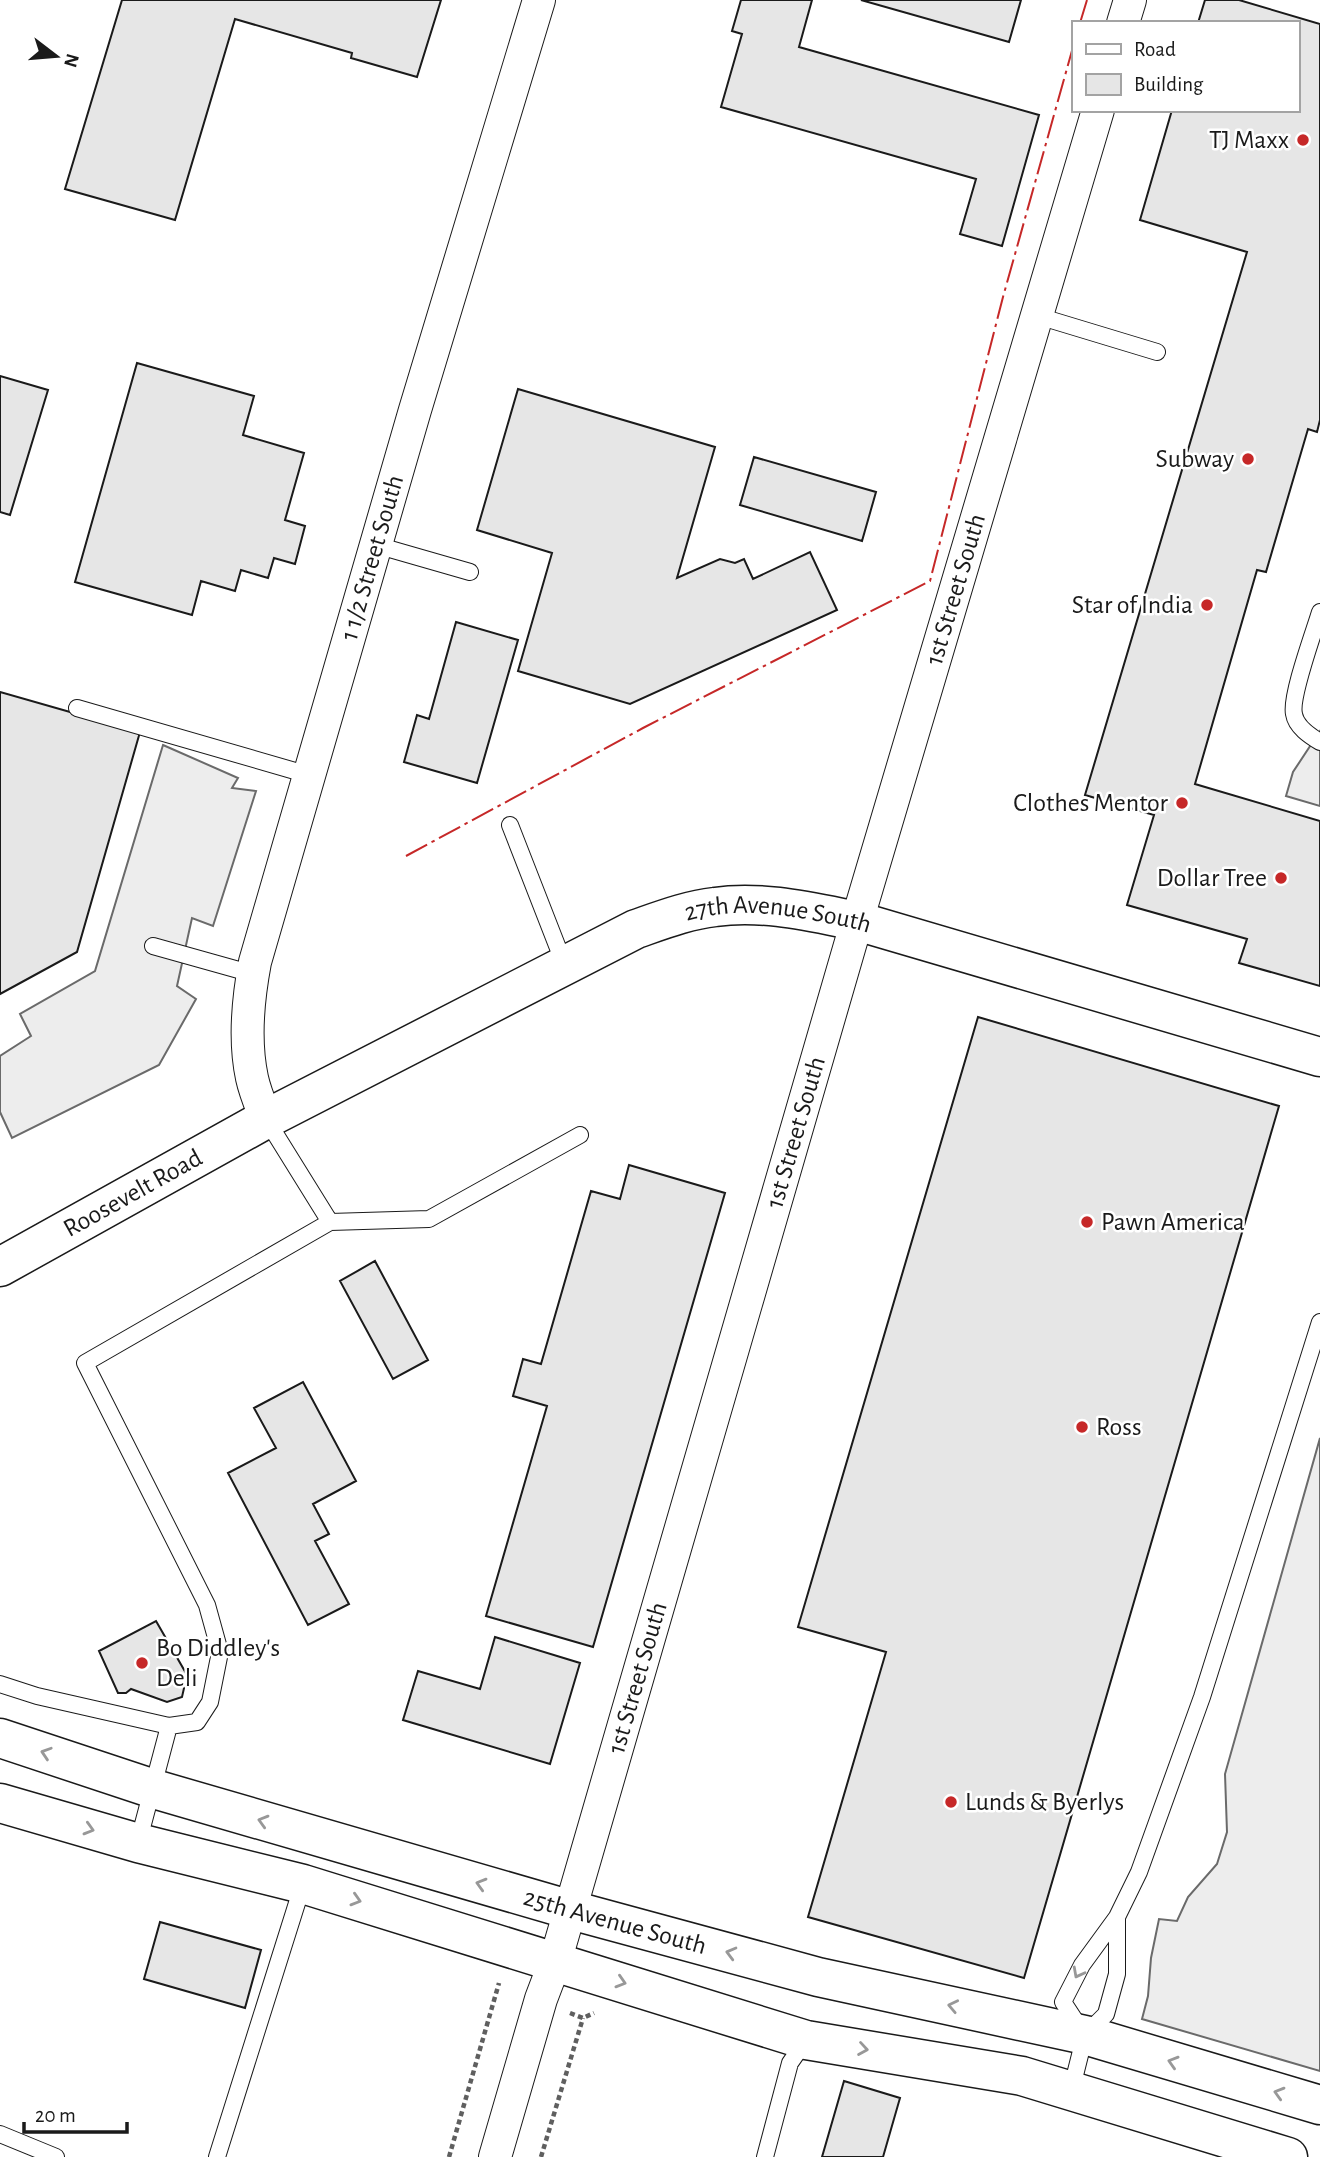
<svg xmlns="http://www.w3.org/2000/svg" width="1320" height="2157" viewBox="0 0 1320 2157" font-family="'Alegreya Sans',sans-serif">
<style>
.parking{fill:#ededed;stroke:#6a6a6a;stroke-width:2}
.building{fill:#e6e6e6;stroke:#1a1a1a;stroke-width:2}
.lines{fill:none;stroke-linecap:round;stroke-linejoin:round}
.lane-casing{stroke:#1a1a1a;stroke-width:18}
.street-casing{stroke:#1a1a1a;stroke-width:34}
.secondary-casing{stroke:#1a1a1a;stroke-width:41}
.path{stroke:#5f5f5f;stroke-width:4.5;stroke-dasharray:5 3.5;stroke-linecap:butt}
.lane{stroke:#fff;stroke-width:16}
.street{stroke:#fff;stroke-width:32}
.secondary{stroke:#fff;stroke-width:38}
.power{stroke:#c62828;stroke-width:2;stroke-dasharray:24 5 3.5 5;stroke-linecap:butt}
.oneway{stroke:#989898}
.poi-dot{fill:#c62828;stroke:#fff;stroke-width:2.5}
.labels{text-anchor:middle;dominant-baseline:central;stroke-width:5;stroke-linejoin:round;paint-order:stroke}
.poi-label{font-size:26px;fill:#1a1a1a;stroke:#fff;text-anchor:end}
.street-label{font-size:26px;fill:#1a1a1a;stroke:#fff}
</style>
<rect width="100%" height="100%" fill="#fff"/>
<path class="parking" d="M1320,731V806L1286,796L1293,772Z
M163,745L238,778L232,788L256,791L213,926L192,918L177,986L196,999L159,1065L12,1138L0,1112V1056L31,1036L20,1014L95,971Z
M1320,1438V2071L1142,2019L1148,1996L1151,1958L1159,1919L1177,1921L1188,1897L1217,1864L1227,1832L1225,1774Z"/>
<path class="building" d="M122,0H441L417,77L351,58L352,53L235,19L175,220L65,189Z
M741,0H812L799,47L1039,115L1002,246L960,234L976,179L721,107L742,34L732,31Z
M861,0H1021L1009,42Z
M1205,0H1239L1320,24V420L1317,432L1308,429L1266,572L1257,570L1195,784L1320,821V986L1239,963L1247,939L1127,905L1154,815L1085,795L1247,252L1140,220L1172,110H1297V23H1198Z
M137,363L254,396L243,435L304,453L285,520L305,526L295,564L274,558L268,578L241,570L235,591L201,581L192,615L75,582Z
M0,376L48,390L10,515L0,512Z
M518,389L715,447L677,578L720,559L735,563L744,559L753,579L810,552L837,610L630,704L518,671L552,553L477,530Z
M754,457L876,492L862,541L740,505Z
M456,622L518,640L477,783L404,762L417,715L429,719Z
M0,692L140,732L77,952L0,994Z
M978,1017L1279,1106L1024,1978L808,1917L886,1652L798,1627Z
M629,1165L725,1193L593,1647L486,1616L547,1406L513,1396L523,1359L541,1364L591,1191L620,1199Z
M375,1261L428,1360L393,1379L340,1281Z
M303,1382L356,1481L313,1504L329,1534L315,1541L349,1604L308,1625L228,1473L276,1448L254,1408Z
M156,1621L187,1675L182,1697L167,1702L131,1689L126,1693H118L99,1651Z
M495,1637L580,1663L550,1764L403,1720L418,1671L480,1689Z
M160,1922L261,1950L245,2008L144,1979Z
M844,2081L900,2098L883,2157H822Z"/>
<g class="lines">
<g class="lane-casing">
<path id="lane" d="M1038,316L1157,352
M376,545L470,572
M1320,612C1314,632 1290,697 1294,714C1296,727 1310,736 1320,742
M77,708L309,775
M510,825L565,966
M153,946L253,974
M330,1222L429,1219L580,1135
M0,1684L37,1696L169,1726L197,1722L210,1702L220,1652L207,1605L85,1363L330,1222L266,1119
M138,1843L169,1726
M1080,2028L1063,2002L1082,1965L1117,1917L1139,1872L1202,1697L1320,1322
M1071,2091L1085,2035L1106,2014L1117,1974V1917
M0,2134L56,2157
M217,2157L303,1884
M765,2157L790,2063L806,2040"/>
</g>
<g class="street-casing">
<g id="street">
<path d="M1123,23L1130,0"/>
<path id="s1" d="M266,1119C261,1106 255,1092 252,1078C244,1041 248,999 255,962L415,410L539,0"/>
<path id="s2" d="M495,2157L541,1999L555,1962L857,921L1098,110"/>
</g>
</g>
<g class="secondary-casing">
<g id="secondary">
<path id="s3" d="M0,1267L266,1119L636,929C662,920 688,910 715,907C762,900 811,912 857,921L1320,1057"/>
<path id="s4" d="M0,1738L154,1789L571,1910L818,1977L1085,2035L1320,2105"/>
<path d="M0,1803L138,1843L303,1884L806,2040L1022,2076L1288,2157"/>
</g>
</g>
<path class="path" d="M570,2013L583,2018L594,2013
M449,2157L499,1983
M541,2157L583,2018"/>
<use href="#lane" class="lane"/>
<use href="#street" class="street"/>
<use href="#secondary" class="secondary"/>
<path class="power" d="M1080,23L1087,0
M406,856L643,728L930,581L1003,297L1073,47"/>
</g>
<defs><path id="oneway-chevron" d="M-2-3.5L2.5 0L-2 3.5" fill="none" stroke-width="1.6" stroke-linecap="round" stroke-linejoin="round" transform="scale(1.75)"/></defs>
<g class="oneway">
<use href="#oneway-chevron" transform="translate(46 1753) rotate(-162)"/>
<use href="#oneway-chevron" transform="translate(263 1821) rotate(-164)"/>
<use href="#oneway-chevron" transform="translate(89 1829) rotate(16)"/>
<use href="#oneway-chevron" transform="translate(481 1884) rotate(-164)"/>
<use href="#oneway-chevron" transform="translate(356 1900) rotate(17)"/>
<use href="#oneway-chevron" transform="translate(731 1953) rotate(-165)"/>
<use href="#oneway-chevron" transform="translate(1078 1973) rotate(118)"/>
<use href="#oneway-chevron" transform="translate(621 1982) rotate(17)"/>
<use href="#oneway-chevron" transform="translate(953 2006) rotate(-168)"/>
<use href="#oneway-chevron" transform="translate(863 2049) rotate(9)"/>
<use href="#oneway-chevron" transform="translate(1173 2062) rotate(-163)"/>
<use href="#oneway-chevron" transform="translate(1279 2093) rotate(-164)"/>
</g>
<g class="poi-dot">
<circle cx="1303" cy="140" r="7"/>
<circle cx="1248" cy="459" r="7"/>
<circle cx="1207" cy="605" r="7"/>
<circle cx="1182" cy="803" r="7"/>
<circle cx="1281" cy="878" r="7"/>
<circle cx="1087" cy="1222" r="7"/>
<circle cx="1082" cy="1427" r="7"/>
<circle cx="142" cy="1663" r="7"/>
<circle cx="951" cy="1802" r="7"/>
</g>
<g class="labels">
<g class="poi-label">
<text x="1289" y="140">TJ Maxx</text>
<text x="1234" y="459">Subway</text>
<text x="1193" y="605">Star of India</text>
<text x="1168" y="803">Clothes Mentor</text>
<text x="1267" y="878">Dollar Tree</text>
<text x="1101" y="1222" text-anchor="start">Pawn America</text>
<text x="1096" y="1427" text-anchor="start">Ross</text>
<text x="156" y="1648" text-anchor="start">Bo Diddley's<tspan x="156" dy="30">Deli</tspan></text>
<text x="965" y="1802" text-anchor="start">Lunds &amp; Byerlys</text>
</g>
<g class="street-label">
<text stroke="none"><textPath href="#s1" startOffset="581">1 1/2 Street South</textPath></text>
<text stroke="none"><textPath href="#s2" startOffset="1634">1st Street South</textPath></text>
<text stroke="none"><textPath href="#s3" startOffset="866">27th Avenue South</textPath></text>
<text stroke="none"><textPath href="#s2" startOffset="1068">1st Street South</textPath></text>
<text stroke="none"><textPath href="#s3" startOffset="152">Roosevelt Road</textPath></text>
<text stroke="none"><textPath href="#s2" startOffset="500">1st Street South</textPath></text>
<text stroke="none"><textPath href="#s4" startOffset="642">25th Avenue South</textPath></text>
</g>
</g>
<rect x="1072" y="21" width="228" height="91" fill="#ffffff" stroke="#a3a3a3" stroke-width="2"/>
<rect x="1086" y="44" width="35" height="10" fill="#ffffff" stroke="#a3a3a3" stroke-width="2"/>
<text x="1134" y="56" font-size="21" fill="#1a1a1a">Road</text>
<rect x="1086" y="74" width="35" height="21" fill="#e6e6e6" stroke="#a3a3a3" stroke-width="2"/>
<text x="1134" y="91" font-size="21" fill="#1a1a1a">Building</text>
<g transform="translate(56 56) rotate(106)" stroke="#ffffff" stroke-width="5" paint-order="stroke">
<path d="M0-5L12 26L0 18L-12 26Z" fill="#1a1a1a"/>
<text y="-10" font-size="19" font-weight="bold" text-anchor="middle" fill="#1a1a1a">N</text>
</g>
<path d="M24 2122v10h103v-10" fill="none" stroke="#1a1a1a" stroke-width="3.5"/>
<text x="35" y="2122" font-size="21" fill="#1a1a1a" stroke="#ffffff" stroke-width="5" paint-order="stroke">20 m</text>
</svg>
